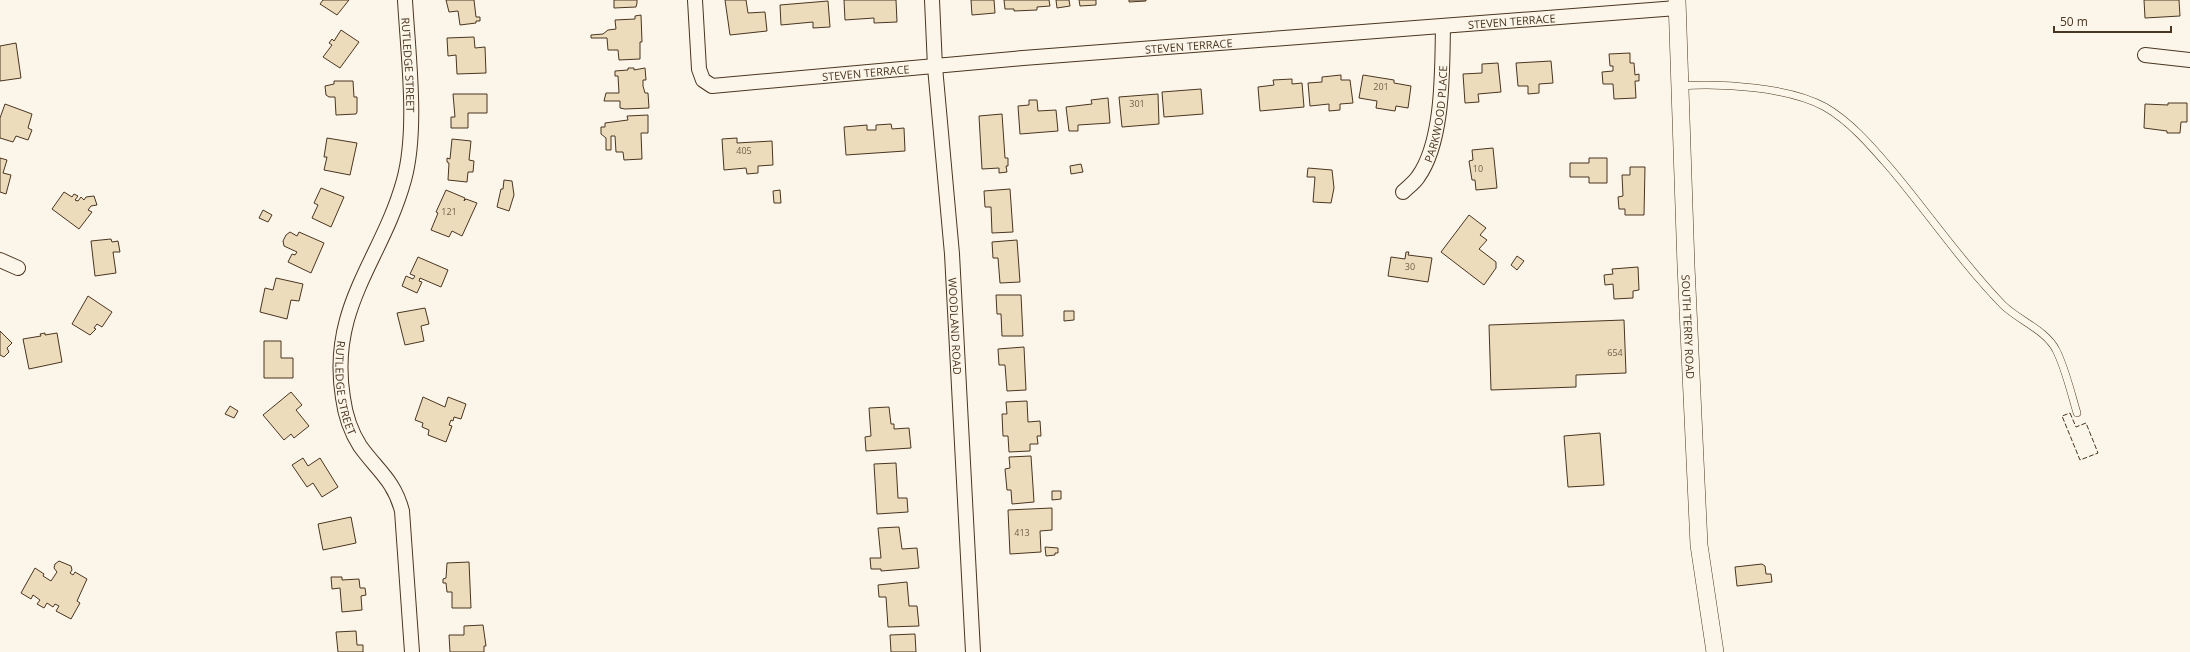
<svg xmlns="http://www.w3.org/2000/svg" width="2190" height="652" viewBox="0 0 2190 652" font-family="'Open Sans',sans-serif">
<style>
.building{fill:#ecdcbc;stroke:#4a3520}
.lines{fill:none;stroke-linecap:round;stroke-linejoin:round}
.service-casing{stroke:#4a3520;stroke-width:8}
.minor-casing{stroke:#4a3520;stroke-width:16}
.tertiary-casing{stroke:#4a3520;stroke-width:18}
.service{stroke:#fbf6e9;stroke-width:7}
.minor{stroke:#fbf6e9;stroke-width:14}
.tertiary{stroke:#fbf6e9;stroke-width:17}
.fence{stroke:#4a3520;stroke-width:1;stroke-dasharray:5 2;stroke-linecap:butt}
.labels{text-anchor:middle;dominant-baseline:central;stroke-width:3;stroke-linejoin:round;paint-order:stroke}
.number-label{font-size:9px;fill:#725f47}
.street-label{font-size:11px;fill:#4a3520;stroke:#fbf6e9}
</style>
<rect width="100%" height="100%" fill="#fbf6e9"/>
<path class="building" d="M323,0H349L337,15L320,4Z
M446,0H474L476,17H480V21H476V23L460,25L458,11L449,12Z
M614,0H637V3L636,7L614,8Z
M725,0H746L748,13L765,12L767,31L730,35Z
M844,0H896L897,22L874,23V18L845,20Z
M971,0H994L995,13L972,15Z
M1004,0H1049L1050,6L1037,7V10L1014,11V9H1005Z
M1056,0H1069L1070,6L1057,8Z
M1079,0H1096V5L1080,6Z
M1129,0H1146V1L1129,2Z
M2144,0H2179L2180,16L2145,18Z
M828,1L830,27L813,28V22L781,25L780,5Z
M641,15L642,42H640V59L619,60L618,50H608L607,38H591V35L603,34L608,30L616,29L615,20L635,19V16Z
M341,30L359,42L340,68L323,57L332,45L329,43L332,39L334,41Z
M474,37L475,48L485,47L486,73L457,74L456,55L448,56L447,38Z
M16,43L21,78L0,81V46Z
M1630,53V63H1634L1635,75L1639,74V81H1635L1636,98L1614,99L1613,84H1603L1602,72L1613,71V66H1610L1609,54Z
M1551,61L1553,83L1539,84V93L1528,94V86H1518L1516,63Z
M1498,63L1501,92L1478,94L1479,102L1465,103L1463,74L1482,73V64Z
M628,68H634V70L645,68L646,80H643V86L645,93H648L649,108L625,109L620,108V101H604L606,93H619L618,76H615V71L628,70Z
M1341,75V80H1350L1353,103L1340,104V110L1329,111V104L1310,106L1308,83L1322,82V77Z
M1363,75L1394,80V83L1411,86L1408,108L1396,106L1395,111L1376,108L1377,101L1359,98Z
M1292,79V84L1302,83L1304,107L1260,111L1258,87L1274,85L1273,80Z
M334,81H353L354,97H357V112L356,114L336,115L335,97H329L326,95L325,86L334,84Z
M1201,89L1203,114L1164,117L1162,92Z
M453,94H487V113H468V128H451V117H455Z
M1158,94L1159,124L1122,127L1119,97Z
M1108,98L1110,123L1078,125V131H1069L1066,107L1092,104L1091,100Z
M1029,100H1037L1038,111L1056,110L1058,131L1020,134L1018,106L1029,105Z
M2168,103H2187V122H2181L2180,133H2167V131L2144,128L2145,104L2168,105Z
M5,104L32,114L28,128L32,130L28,140L16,136L13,142L0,138V118Z
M1002,114L1005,158H1008V166H1006L1007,172L999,173V168L982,169L979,116Z
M648,115V133H641L642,159L624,160L623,152H616L615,136H611V150H606V138L601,134V127H605V123L628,120L627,116Z
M891,124L892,129L904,128L905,151L846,155L844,127L867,125V130H876V125Z
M327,138L357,143L350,175L324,170L327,157H324Z
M737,138V143L772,141L773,165L758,166V173L747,174L746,168L724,170L722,139Z
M452,139L471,141L469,160L474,161L473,172H468L467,182L448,180L449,163L447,162V158L450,159Z
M1493,148L1497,188L1476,190L1475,180H1472L1469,161L1473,160L1472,150Z
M0,158L7,160L3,173L11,175L6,194L0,192Z
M1589,158H1607V183H1589V177H1570V163H1589Z
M1081,164L1083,172L1071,174L1070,166Z
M1630,167H1645L1644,215H1625V209H1619L1618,197L1623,196L1622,175H1630Z
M1308,168L1332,170L1334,188L1331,203L1313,202L1315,177H1307Z
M504,180L512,181L514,195L509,211L497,207L501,189H503Z
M321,188L344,197L331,227L312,218L318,205L314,203Z
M1010,189L1013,232L992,233L991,207H985L984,191Z
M446,190L465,198L464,201L466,199L477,203L462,236L452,231L449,237L431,230L438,213L436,212Z
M780,190L781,203H774L773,191Z
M64,192L72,197L74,194L78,196L75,200L78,201L81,197L84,200L86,197L94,196L97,205L91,206L88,210L92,212L79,229L52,209Z
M263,210L272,215L268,222L259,218Z
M1469,215L1486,228L1480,235L1487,240L1479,249L1496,262V268L1484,285L1441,252Z
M290,232L297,236L299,232L324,243L311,273L288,262L292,254L295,255L297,252L284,246L283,241L286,235Z
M111,239L112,242L118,241L120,252H113L116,273L95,276L91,241Z
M1017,240L1020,282L1000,283L998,258H993L992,242Z
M1406,252H1409L1408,255L1432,258L1428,282L1388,276L1391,257L1405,259Z
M1517,256L1524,261L1517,270L1511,265Z
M418,257L448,270L441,287L420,278L419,281L422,282L417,293L402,286L406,276L413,279L415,276L410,274Z
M1638,267L1639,290L1633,291V298L1614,299L1613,284L1605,285L1604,275L1613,274L1612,269Z
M276,278L303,284L299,301L291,300L287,319L260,312L265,288L273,290Z
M996,295H1021L1023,336H1002L1001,314H997Z
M88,296L112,312L102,327L97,324L94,328L96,329L90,335L72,324Z
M425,308L429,324L421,326L424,341L405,345L397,313Z
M1064,311H1074V320L1064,321Z
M1624,320L1626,373L1576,375V387L1491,390L1489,325Z
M0,331L12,343L7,348L9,352L4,357L0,355Z
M45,333V335L57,333L62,362L29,369L23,339L41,336L40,334Z
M264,341H281V358H293V378H264Z
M1024,347L1026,390L1007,391L1005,365H999L998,349Z
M291,392L302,405L296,410L309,426L294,438L291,434L284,440L263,415Z
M423,397L445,407L448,397L466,404L461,419L454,417L453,421L451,420L449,425L452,426L446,442L428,435L429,430L422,427L423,423L415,420Z
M1027,401L1028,422L1040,421L1041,436H1037L1038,444H1030V451L1009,452L1008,436H1003L1002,414H1007L1006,402Z
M230,406L238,411L234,418L225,414Z
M889,407L891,424H894V429L909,428L911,448L866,451L865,437L871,436L869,408Z
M1600,433L1604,485L1568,487L1564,436Z
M1031,456L1034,502L1012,504L1011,490H1007L1005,469L1010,468L1009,457Z
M303,458L308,466L320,458L338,487L322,497L313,483L307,487L292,465Z
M896,463L898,498H907L908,512L877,514L874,464Z
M1052,491H1061V499L1052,500Z
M1052,508V530L1040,531L1041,552L1010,554L1008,510Z
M351,517L356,543L323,550L318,524Z
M899,527L902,549L917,548L919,568L881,571V569H871L870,558H881L878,528Z
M1045,547L1058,548V553H1055V555L1046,556Z
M59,561L71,566L72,570L70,573L73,575L75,572L87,579L77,601L80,603L71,619L56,611L59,606L55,604L53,607L47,603L44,608L37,604L40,600L33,595L31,599L21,593L35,568L44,574L43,576L51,581L57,572L54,568L55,564Z
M469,562L471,608H452V592H447L446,583H443V579L446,578L447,563Z
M1762,564L1765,566L1766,574H1771L1772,582L1737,586L1735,567Z
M331,577H342V580L359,579L360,588H365L366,595L361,596L362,610L342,612L340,588L332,589Z
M907,582L909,606H917L919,626L888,627L886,597H879L878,585Z
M483,625L486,646H484V652H450L449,635H464V626Z
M356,631L357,645H363V652H338L336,632Z
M915,634L916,652H891L890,635Z"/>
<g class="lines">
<g class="service-casing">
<path id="service" d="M1680,86C1721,83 1789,87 1825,107C1851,122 1872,147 1891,169C1929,214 1962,263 2003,305C2018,320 2046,330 2056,350C2065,367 2071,393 2077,413"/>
</g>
<g class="minor-casing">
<g id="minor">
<path id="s1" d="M405,0C408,54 418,129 404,180C382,260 328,307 343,398C345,413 351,432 360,446C377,470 394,480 402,511L412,652"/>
<path id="s2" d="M695,0L699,69L703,80L712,86L1023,58L1677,8"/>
<path id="s3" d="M932,0L935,67L952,254L973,652"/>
<path d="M2145,55L2190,60"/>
<path id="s4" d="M1403,192C1408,187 1414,183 1418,177C1444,141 1442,69 1443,27"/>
<path d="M0,260L18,268"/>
</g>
</g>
<g class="tertiary-casing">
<g id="tertiary">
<path id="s5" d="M1677,0L1686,266L1699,545L1715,652"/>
</g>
</g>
<use href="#service" class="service"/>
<use href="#minor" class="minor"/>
<use href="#tertiary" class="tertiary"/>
<path class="fence" d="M2070,413L2076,427L2086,423L2098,453L2080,460L2062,416Z"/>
</g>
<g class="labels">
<g class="number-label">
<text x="1381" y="86">201</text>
<text x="1137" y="103">301</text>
<text x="744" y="150">405</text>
<text x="1478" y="168">10</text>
<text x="449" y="211">121</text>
<text x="1410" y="266">30</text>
<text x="1615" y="352">654</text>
<text x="1022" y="532">413</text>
</g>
<g class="street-label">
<text stroke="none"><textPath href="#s2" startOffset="894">STEVEN TERRACE</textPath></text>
<text stroke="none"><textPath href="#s2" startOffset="570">STEVEN TERRACE</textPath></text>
<text stroke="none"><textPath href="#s1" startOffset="65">RUTLEDGE STREET</textPath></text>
<text stroke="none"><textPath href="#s2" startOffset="246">STEVEN TERRACE</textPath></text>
<text stroke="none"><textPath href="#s4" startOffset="88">PARKWOOD PLACE</textPath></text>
<text stroke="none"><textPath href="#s3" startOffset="327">WOODLAND ROAD</textPath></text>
<text stroke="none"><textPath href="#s5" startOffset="327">SOUTH TERRY ROAD</textPath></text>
<text stroke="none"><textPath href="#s1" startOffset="401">RUTLEDGE STREET</textPath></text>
</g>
</g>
<path d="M2054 26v6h117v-6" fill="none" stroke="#4a3520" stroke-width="2"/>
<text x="2060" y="26" font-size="12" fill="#4a3520" stroke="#fbf6e9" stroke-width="3" paint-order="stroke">50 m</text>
</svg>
